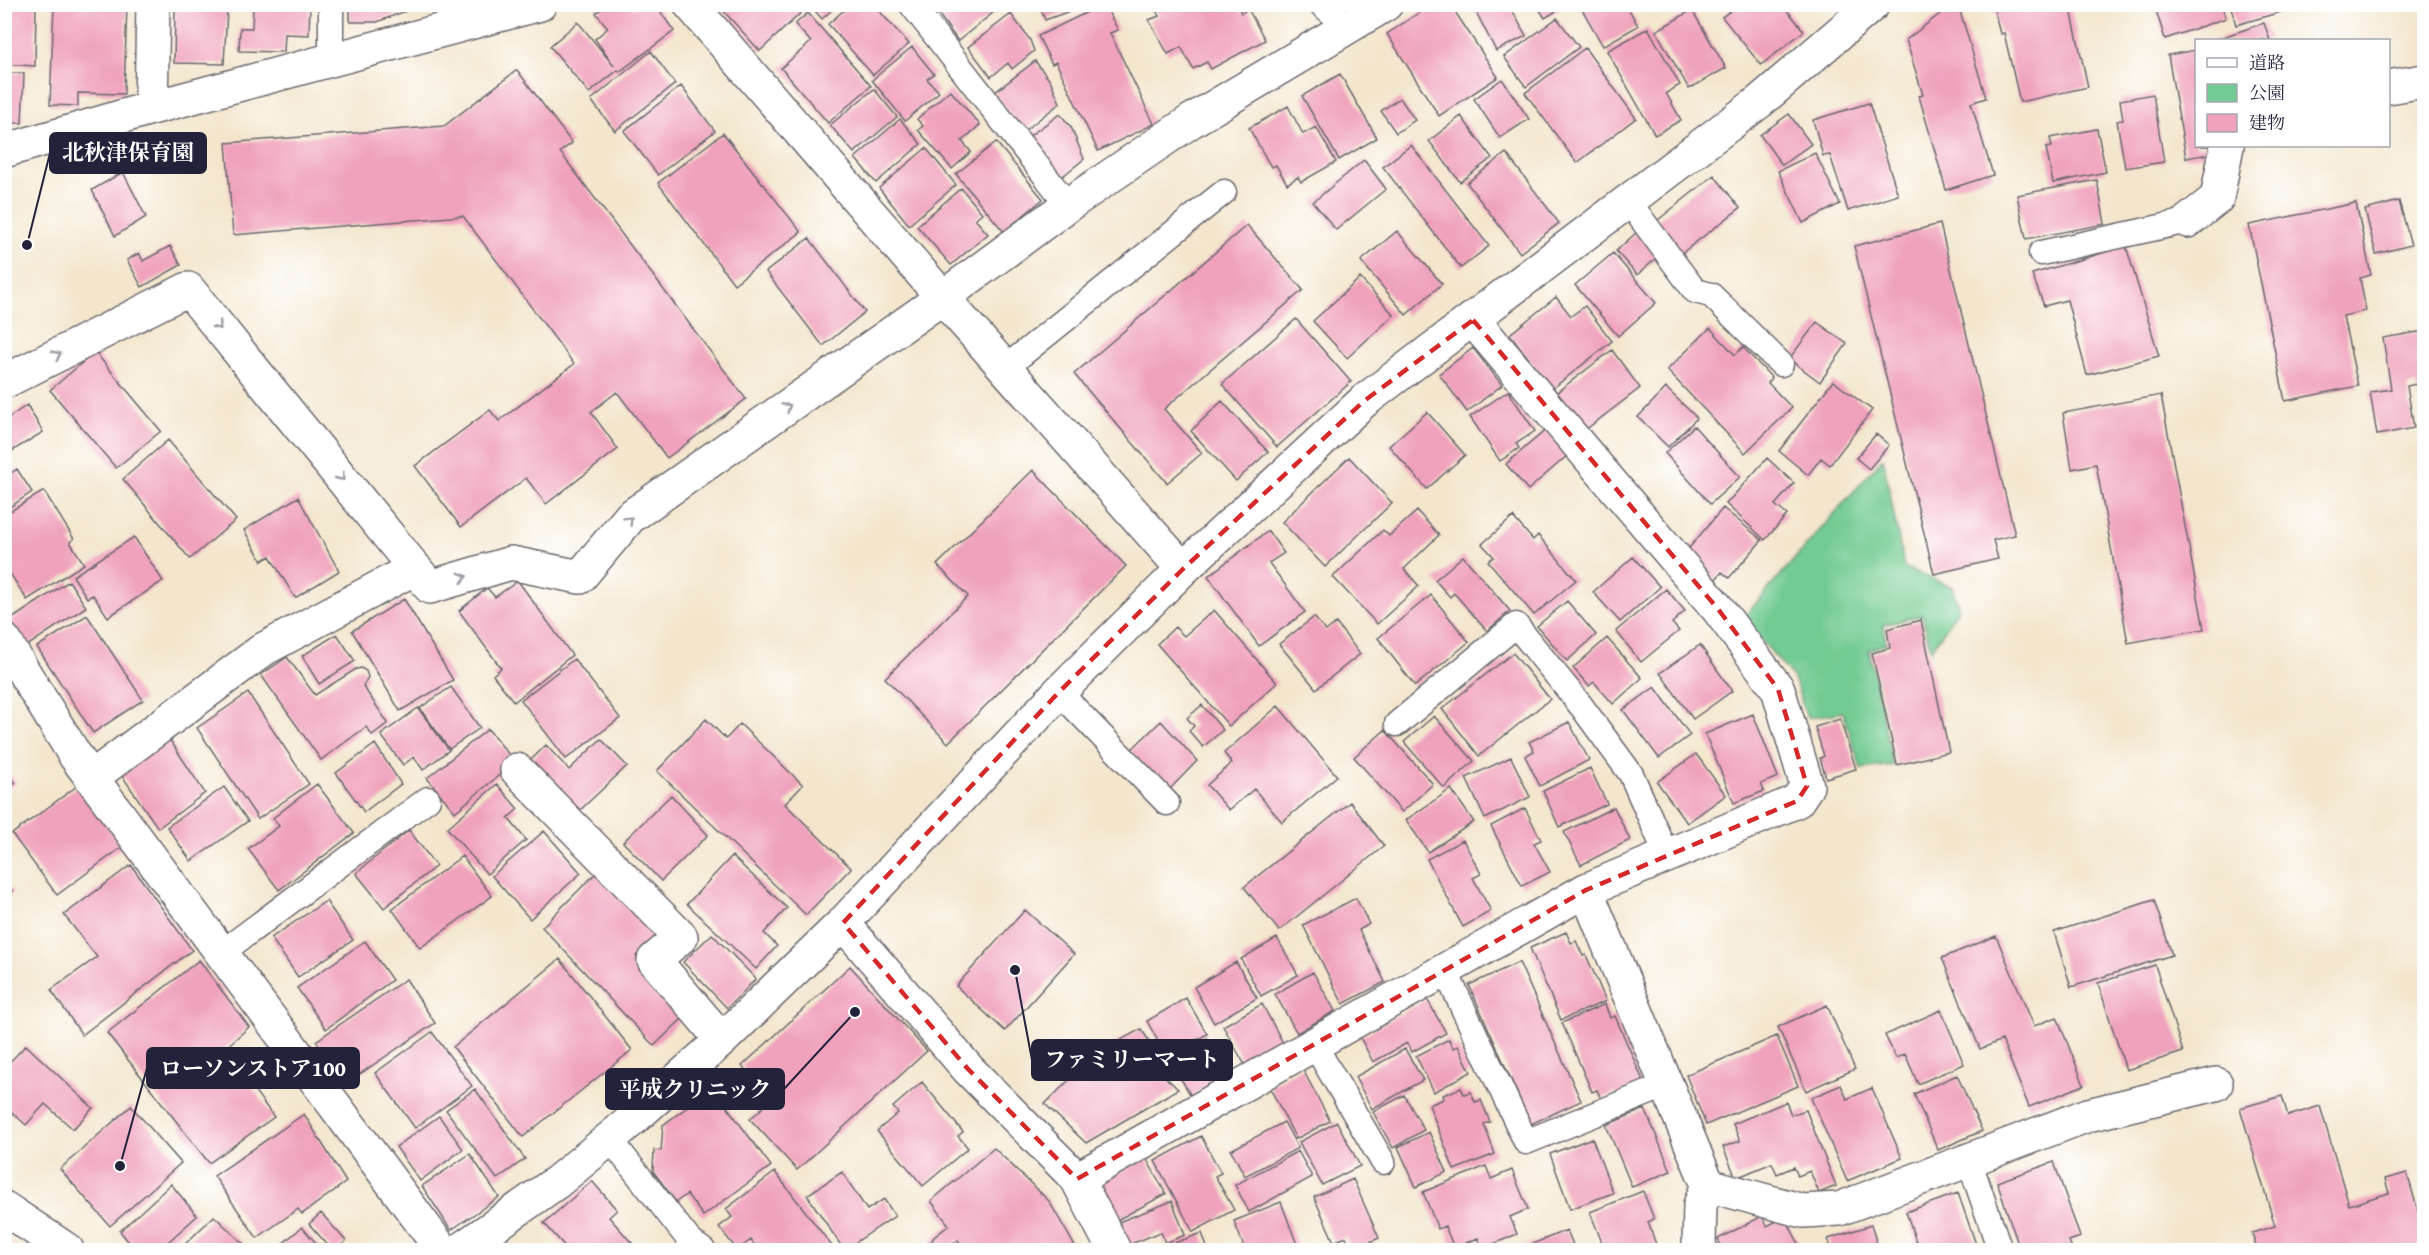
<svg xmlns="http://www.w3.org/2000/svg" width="2429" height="1255" viewBox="0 0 2429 1255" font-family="'Gentium Book Plus','Noto Serif JP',serif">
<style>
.green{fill:#72cb92;stroke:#4a7666;stroke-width:1.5}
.building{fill:#f0a2bd}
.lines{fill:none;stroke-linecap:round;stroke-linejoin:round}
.service-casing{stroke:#6b676e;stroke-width:27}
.minor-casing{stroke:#6b676e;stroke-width:36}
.service{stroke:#fff;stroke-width:24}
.minor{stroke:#fff;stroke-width:33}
.oneway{stroke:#9c9ca7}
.marked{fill:none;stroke:#d62828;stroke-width:4.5;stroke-dasharray:12 8;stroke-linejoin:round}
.leader{fill:none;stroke:#22223b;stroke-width:2}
.callout-dot{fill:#22223b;stroke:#fff;stroke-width:2}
.callout{fill:#22223b;stroke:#22223b;stroke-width:2}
.callout-label{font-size:22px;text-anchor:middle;font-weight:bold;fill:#fff}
</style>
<rect width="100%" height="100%" fill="#fff"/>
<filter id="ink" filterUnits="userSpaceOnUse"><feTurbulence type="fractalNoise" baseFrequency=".0167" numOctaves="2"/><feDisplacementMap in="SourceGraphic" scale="12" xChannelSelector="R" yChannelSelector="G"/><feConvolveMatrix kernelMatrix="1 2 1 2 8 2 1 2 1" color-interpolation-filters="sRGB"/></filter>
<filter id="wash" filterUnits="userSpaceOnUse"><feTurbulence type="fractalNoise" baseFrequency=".008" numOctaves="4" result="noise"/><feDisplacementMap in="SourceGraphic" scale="24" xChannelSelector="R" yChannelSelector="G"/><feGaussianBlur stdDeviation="1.35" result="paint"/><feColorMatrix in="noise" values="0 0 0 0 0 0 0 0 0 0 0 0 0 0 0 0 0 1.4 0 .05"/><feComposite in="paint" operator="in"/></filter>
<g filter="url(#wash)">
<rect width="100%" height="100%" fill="#f3e6cd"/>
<path class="green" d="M1883,458L1904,567L1952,587L1959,608L1931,650L1922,615L1884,625L1886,644L1869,650L1893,765L1861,769L1843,712L1807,718L1794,679L1743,618Z"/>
<g id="blocks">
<path class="building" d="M4,4H36L35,66L4,64Z
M54,4H127L124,94L78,93V106L50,105Z
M196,4H230V8L196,6Z
M253,4H310L309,35L285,34L284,52L239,51L240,28H252Z
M350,4H406V11L377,22H350Z
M608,4H630L633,9L639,4H655L674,31L619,72L618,70L589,93L550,46L578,22L614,66L595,39L608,28L596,13Z
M809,4H838L822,19Z
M851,4H873L909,44L873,75L828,24Z
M931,4H998L1000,7L958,41Z
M1039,4H1080L1081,7L1045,20Z
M1104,4L1118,30L1110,33L1154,124L1098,151L1056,62L1052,64L1038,36Z
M1432,4H1450L1498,77L1439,116L1387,34Z
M1472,4H1509L1526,36L1496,51Z
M1536,4H1568L1545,18Z
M1579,4H1626L1638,26L1603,46Z
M1725,4H1782L1804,31L1761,65L1722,17L1730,11Z
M1953,4H1958L1986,98L1971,103L1993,175L1946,190L1919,96L1923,95L1906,40Z
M2154,4H2221L2226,18L2165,39Z
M2230,4H2287L2288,10L2236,25Z
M718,5H799L804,10L760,51Z
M1153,5H1237L1241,13L1248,9L1265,40L1211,69L1207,62L1193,69L1181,47L1168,54L1149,20L1159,16Z
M1993,5H2070L2088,87L2020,102L2004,33L2000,34Z
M175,10H227L224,64L174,63Z
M1692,10L1726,68L1689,89L1656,31Z
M808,13L871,86L828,123L781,68L811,42L795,24Z
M1011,14L1030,40L1034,51L1012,69L1008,63L991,77L968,47Z
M1557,18L1579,47L1526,87L1504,57Z
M2264,23L2270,40H2217V39Z
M1648,28L1680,85L1666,93L1681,120L1655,135L1607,51Z
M912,47L934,74L927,79L939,92L905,121L872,80Z
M1585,48L1636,118L1577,163L1525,93Z
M2196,50V146H2209L2210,154L2186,158L2168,55Z
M651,51L675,84L615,131L591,100Z
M1035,61L1051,82L1060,103L1024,131L994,93Z
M517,70L572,143L560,152L746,399L667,458L617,392L591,412L618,449L546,504L526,478L461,527L415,466L490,410L499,421L574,364L463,216L233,235L226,143L444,126Z
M4,73H24L22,123H4Z
M1340,74L1377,138L1339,160L1302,96Z
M1502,79L1529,119L1500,138L1474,99Z
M681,86L715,131L658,175L624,131Z
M874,89L897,117L854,153L830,125Z
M950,90L980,125L962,141L971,152L952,169L918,130L923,126L917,119Z
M2153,94L2164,162L2125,168L2117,121L2123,120L2120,100Z
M1400,98L1415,120L1396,133L1381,111Z
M1869,103L1898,195L1848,211L1830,155L1823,156L1813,120Z
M1288,106L1303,134L1316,127L1336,162L1301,182L1298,177L1287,184L1276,165L1271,167L1249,128Z
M1060,114L1071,127L1084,159L1059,179L1028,137Z
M1789,114L1811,144L1782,165L1760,135Z
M1461,116L1492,158L1460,182L1429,141Z
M900,119L921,144L876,183L855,158Z
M2097,129L2106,172L2053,183L2046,148L2052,147L2050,138Z
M723,133L801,232L734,284L658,183Z
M996,142L1043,199L1004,232L956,174Z
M1411,145L1489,246L1461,268L1383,167Z
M926,148L956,185L909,225L879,188Z
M1506,153L1559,223L1520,253L1467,183Z
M1815,153L1840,204L1803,223L1778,171Z
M1364,160L1386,189L1336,230L1313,202Z
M123,172L146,217L115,236L92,190Z
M1714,175L1740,208L1678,256L1653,224Z
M2097,180L2105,224L2026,239L2017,195Z
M961,188L982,213L975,219L988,234L951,265L917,226Z
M2399,201L2411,245L2376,254L2365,210Z
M2356,203L2371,275L2360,278L2366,311L2343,316L2358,386L2285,401L2249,225Z
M1940,224L2015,535L1993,540L1998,559L1934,574L1854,246Z
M1247,225L1303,290L1164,409L1202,453L1167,483L1074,374Z
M1397,231L1442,284L1406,315L1361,261Z
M1638,231L1659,256L1637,275L1616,251Z
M809,238L865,312L823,346L766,272Z
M170,246L181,265L142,287L127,260L139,253L143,261Z
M2126,246L2159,356L2087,375L2067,300L2044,306L2032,274Z
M1613,253L1656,303L1618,336L1575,285Z
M1360,278L1394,315L1347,358L1313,321Z
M1556,297L1571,316L1585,306L1612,341L1552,389L1510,334Z
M1296,319L1351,382L1277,447L1222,384Z
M1817,322L1847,344L1820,382L1789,359Z
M1710,328L1735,355L1743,347L1772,378L1768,383L1792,408L1745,453L1667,370Z
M2424,331V390L2417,391L2416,384L2407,386L2414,428L2377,435L2370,392L2391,389L2383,338Z
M1473,348L1502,385L1467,412L1439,374Z
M1612,350L1640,388L1580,434L1552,396Z
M95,352L161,431L116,468L50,390Z
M1833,381L1872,410L1830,465L1821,458L1808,475L1779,451Z
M1666,388L1697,418L1668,447L1638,417Z
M1508,391L1535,431L1516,444L1519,448L1500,461L1470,417Z
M2161,395L2204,629L2128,643L2096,464L2072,469L2063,413Z
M1222,401L1268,452L1236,481L1191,431Z
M27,405L43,432L4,456V421Z
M1427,412L1465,455L1427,489L1389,446Z
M1694,426L1740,477L1710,504L1665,453Z
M1547,429L1568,455L1528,490L1506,464Z
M1876,434L1889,445L1869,469L1856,458Z
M168,440L236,520L190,559L123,479Z
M1349,457L1392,503L1325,567L1282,522Z
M1767,458L1794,483L1775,505L1787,515L1765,540L1726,504Z
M4,465L10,474L17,469L32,492L4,511Z
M1033,470L1126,566L948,743L885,678L968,596L937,565Z
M44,491L74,539L70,542L84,564L27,600L4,564V515Z
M298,497L339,571L295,598L270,556L262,561L244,530Z
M1723,508L1762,540L1729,578L1722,572L1715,580L1684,554Z
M1417,511L1439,535L1404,569L1419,586L1377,624L1333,577L1383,530L1389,536Z
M1513,517L1533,540L1538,535L1576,580L1534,615L1488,561L1494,557L1482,544Z
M1268,531L1284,553L1269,563L1305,612L1259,646L1208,576Z
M134,537L163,581L108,617L93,595L87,598L73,576Z
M1463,556L1510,611L1487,631L1454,593L1450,597L1435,580Z
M1633,557L1660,587L1620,622L1593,592Z
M69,581L86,607L27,646L10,620Z
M518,581L572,655L514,702L493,675L501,668L459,611L487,588L495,597Z
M1666,589L1685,611L1672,623L1679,631L1641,662L1616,631Z
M1431,595L1469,642L1415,686L1378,638Z
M404,599L453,680L400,711L352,631Z
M1567,601L1596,635L1567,661L1537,626Z
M1214,610L1277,683L1229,726L1157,644L1175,627L1184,636Z
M87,615L143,700L93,733L37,647Z
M1314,617L1326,631L1336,623L1360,654L1316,689L1279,644Z
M1921,620L1949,752L1897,765L1872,653L1890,648L1887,629Z
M337,634L355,661L319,684L302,656Z
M1607,638L1642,678L1613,704L1594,682L1589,686L1573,668Z
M1700,645L1732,691L1693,719L1660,673Z
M1513,653L1550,699L1479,756L1442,709Z
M287,657L315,695L356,669L361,668L366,671L368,677L363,686L388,723L372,735L366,727L321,760L261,675Z
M574,659L620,718L566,759L521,700Z
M451,687L480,728L449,749L420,708Z
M1655,687L1690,735L1659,758L1623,710Z
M248,693L309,784L258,819L197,728Z
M1202,705L1223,730L1203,747L1189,731L1194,726L1187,718Z
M1278,706L1337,776L1282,822L1254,789L1229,810L1207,785L1232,763L1224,753Z
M418,708L449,750L423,770L414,757L403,765L381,735Z
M1753,714L1778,777L1761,784L1764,791L1734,803L1705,734Z
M1434,716L1474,761L1444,788L1404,742Z
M706,719L726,739L740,724L803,785L785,804L851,868L806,915L657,771Z
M1840,719L1856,769L1826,778L1820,758L1824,756L1815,727Z
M1161,721L1197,761L1167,792L1130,751Z
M1569,722L1589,760L1540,786L1525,756L1534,751L1529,742Z
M488,729L515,762L455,812L427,778Z
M1385,730L1433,784L1402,812L1354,757Z
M164,731L205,793L158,828L116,767Z
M601,739L627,766L576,814L528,763L546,745L569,770Z
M375,744L401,784L364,812L336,773Z
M1696,754L1726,795L1687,823L1657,782Z
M1511,757L1530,797L1485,819L1466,778Z
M1590,768L1607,804L1559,827L1543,791Z
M4,769L16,783L4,791Z
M317,784L354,833L279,890L248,849L279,826L273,818Z
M497,784L518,809L508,818L526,840L487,874L447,828Z
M77,786L122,847L57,895L12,834Z
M224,787L248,821L191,861L167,827Z
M1451,789L1474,822L1428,852L1406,820Z
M671,795L708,835L661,881L623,842Z
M1350,802L1384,846L1279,931L1244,887Z
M1614,807L1630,840L1581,865L1564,832Z
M1525,808L1541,840L1534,843L1550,872L1522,886L1491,826Z
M409,830L436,866L384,908L356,873Z
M544,831L581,873L530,919L492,876Z
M1463,840L1481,874L1473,878L1491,911L1463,927L1427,859Z
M462,856L492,896L420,948L392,909Z
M732,856L787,908L764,933L777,946L756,969L687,904Z
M131,865L192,950L82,1035L51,990L97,957L64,915Z
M596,873L657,935L636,956L688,1013L654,1046L542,927Z
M4,885L13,891L4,903Z
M1356,898L1369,924L1359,930L1385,982L1343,1004L1303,925Z
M2154,900L2172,955L2071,987L2054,932Z
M326,901L353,940L298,977L271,938Z
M1025,910L1074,954L1005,1031L956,986Z
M1566,932L1571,943L1576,941L1583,956L1586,955L1606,1001L1561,1020L1530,948Z
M712,934L756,979L727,1008L683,962Z
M1996,936L2034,1026L2057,1017L2084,1085L2029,1107L2002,1040L1980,1049L1942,958Z
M1277,938L1298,975L1261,996L1241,959Z
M365,941L392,980L326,1029L297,988Z
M560,959L632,1050L523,1137L453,1047Z
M199,960L249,1027L224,1049L274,1117L209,1163L107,1033Z
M1236,962L1257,998L1214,1023L1194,987Z
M1519,962L1581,1101L1531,1124L1469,985Z
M2155,965L2183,1052L2126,1070L2098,983Z
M850,966L927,1051L797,1170L750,1119L772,1099L742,1066Z
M1313,972L1335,1011L1297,1033L1275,994Z
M406,979L435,1023L345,1084L316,1041Z
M1186,998L1207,1034L1167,1058L1147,1021Z
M1427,999L1446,1033L1412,1052L1407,1043L1373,1062L1360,1037Z
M1262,1004L1283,1043L1245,1065L1223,1026Z
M1605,1004L1610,1018L1615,1016L1645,1085L1618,1097L1616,1092L1601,1099L1597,1090L1592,1092L1562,1023Z
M1827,1005L1855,1069L1806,1091L1778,1027Z
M1941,1010L1964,1064L1918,1084L1905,1054L1896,1058L1885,1035Z
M1141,1029L1166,1065L1158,1070L1178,1089L1086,1143L1045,1104L1095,1054Z
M432,1032L472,1086L415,1128L375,1073Z
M1777,1036L1798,1086L1706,1125L1686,1075Z
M1207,1038L1228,1075L1191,1096L1170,1060Z
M1449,1039L1453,1048L1458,1046L1471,1072L1434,1092L1416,1056Z
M26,1045L93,1108L73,1129L45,1104L26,1125L4,1105V1068Z
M1405,1049L1423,1080L1372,1109L1355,1077Z
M1302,1068L1330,1121L1296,1139L1269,1086Z
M1957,1075L1982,1131L1938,1150L1914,1094Z
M922,1082L963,1132L958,1136L968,1148L923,1186L877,1131L898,1113L893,1107Z
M1841,1085L1847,1099L1872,1088L1902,1158L1847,1181L1811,1098Z
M713,1088L771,1166L703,1216L687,1194L676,1202L653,1171L654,1150L661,1151L663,1125Z
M1461,1088L1464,1094L1471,1092L1475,1102L1481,1100L1490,1122L1484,1124L1495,1154L1454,1170L1429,1105L1444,1099L1443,1095Z
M475,1089L525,1159L497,1179L446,1110Z
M1404,1095L1424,1130L1393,1148L1373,1112Z
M2282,1096L2288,1116L2320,1106L2349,1205L2389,1193L2385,1179L2407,1173L2424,1232V1250H2257L2252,1233L2275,1226L2240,1108Z
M1786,1102L1791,1115L1806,1110L1836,1186L1819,1193L1810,1171L1798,1176L1794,1167L1777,1174L1772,1163L1736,1178L1723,1147L1740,1141L1733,1124Z
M131,1106L181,1163L110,1226L60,1169Z
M1645,1109L1671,1171L1632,1187L1606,1125Z
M304,1114L346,1182L302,1214L298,1209L257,1238L214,1176Z
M439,1116L463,1149L420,1181L396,1147Z
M1284,1122L1298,1148L1245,1176L1231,1150Z
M1337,1122L1360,1166L1322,1185L1299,1142Z
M1429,1132L1447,1172L1416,1187L1398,1147Z
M1201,1136L1221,1173L1215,1176L1234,1210L1193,1232L1155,1161Z
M1592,1138L1613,1193L1570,1209L1550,1154Z
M994,1148L1049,1201L1077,1250H966L958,1240L945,1250H931L929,1245L934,1237L949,1225L931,1201Z
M1298,1151L1312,1177L1249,1212L1235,1185Z
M470,1154L499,1197L451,1230L422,1186Z
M1146,1158L1166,1194L1117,1220L1098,1184Z
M2054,1162L2080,1237L2069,1241L2072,1250H2020L1997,1182Z
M1486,1166L1491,1179L1512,1170L1528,1209L1510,1217L1517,1234L1482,1249L1478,1238L1454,1248L1445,1226L1438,1229L1423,1192Z
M775,1172L835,1250H758L751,1240L737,1250L719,1227L732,1217L726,1209Z
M842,1172L867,1210L884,1199L895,1216L844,1250L807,1195Z
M1353,1179L1379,1238L1352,1250L1346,1237L1334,1242L1314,1197Z
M592,1181L617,1210L609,1217L638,1250H568L544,1223Z
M171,1184L197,1216L159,1250H135L120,1231Z
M1643,1191L1654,1219L1648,1222L1658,1250H1605L1590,1212Z
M1958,1193L1978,1250H1919L1906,1212Z
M1172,1201L1185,1235L1165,1243L1161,1232L1126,1246L1116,1223Z
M1281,1202L1299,1250H1245L1234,1221Z
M321,1213L346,1241L336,1250H332L309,1224Z
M214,1216L250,1250H179Z
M1762,1216L1767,1226L1785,1217L1802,1250H1723L1718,1239Z
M1871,1225L1879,1250H1832L1828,1239Z
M302,1227L322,1250H275Z
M1567,1230L1575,1250H1517Z
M1202,1233L1208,1250H1155Z"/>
</g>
</g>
<g filter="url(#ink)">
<use href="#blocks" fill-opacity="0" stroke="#6b676e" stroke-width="1.5"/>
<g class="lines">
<g class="service-casing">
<path id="service" d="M911,4L1068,205
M1321,4L1348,27
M331,60V4
M1628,201L1695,291L1711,295L1781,364
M2041,253L2188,221
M1005,368L1224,192
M1059,692L1167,803
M1397,724L1516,625L1582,707L1631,774L1667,856
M221,953L428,799
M1445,970L1526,1142L1667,1085
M1314,1044L1383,1162
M610,1139L690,1241L703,1250
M1969,1160L2000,1250"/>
</g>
<g class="minor-casing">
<path id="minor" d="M690,4L949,305L1183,569
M2388,87L2424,81
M151,108L153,4
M4,151L151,108L540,4
M2188,221L2217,198L2227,146
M4,382L188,289L430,587L511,563L580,577L630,517L942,298L1068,205L1191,121L1386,4
M4,640L76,757L442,1250
M517,770L681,937L654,960L722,1040
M91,778L264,649L415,568
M1586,890L1708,1185L1700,1205L1699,1244L1701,1250
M843,923L968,1069L1077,1179L1114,1250
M1077,1179L1586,890L1797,801L1807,786L1778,689L1718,609L1473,320
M1708,1185L1803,1211L1839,1209L2088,1115L2216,1084
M4,1208L67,1250
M460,1250L557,1182L632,1120L722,1040L843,923L1059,692L1183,569L1364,401L1759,102L1873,4"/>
</g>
<use href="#service" class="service"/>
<use href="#minor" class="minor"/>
</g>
<defs><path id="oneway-chevron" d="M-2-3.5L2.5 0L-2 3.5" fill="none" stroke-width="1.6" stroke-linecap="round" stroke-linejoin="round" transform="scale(1.5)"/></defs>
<g class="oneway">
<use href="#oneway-chevron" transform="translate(218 326) rotate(51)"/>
<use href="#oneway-chevron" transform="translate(57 355) rotate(-27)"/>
<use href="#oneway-chevron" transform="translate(787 407) rotate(-35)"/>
<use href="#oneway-chevron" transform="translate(341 477) rotate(51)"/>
<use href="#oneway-chevron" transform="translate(629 520) rotate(-45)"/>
<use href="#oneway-chevron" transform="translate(463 577) rotate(-16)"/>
</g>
</g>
<path class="marked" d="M1473,320L1718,609L1778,689L1807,786L1797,801L1586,890L1077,1179L968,1069L843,923L1059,692L1183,569L1364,401Z"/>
<path class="leader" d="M27 245L50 153M1015 970L1032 1060M120 1166L147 1068M855 1012L784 1089"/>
<g class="callout-dot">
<circle cx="27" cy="245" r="6"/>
<circle cx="1015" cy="970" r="6"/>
<circle cx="120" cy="1166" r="6"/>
<circle cx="855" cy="1012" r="6"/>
</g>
<g class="callout">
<rect x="50" y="133" width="156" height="40" rx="6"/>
<rect x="1032" y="1040" width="200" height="40" rx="6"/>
<rect x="147" y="1048" width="212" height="40" rx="6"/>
<rect x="606" y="1069" width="178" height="40" rx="6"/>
</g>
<g class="callout-label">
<text x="128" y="160">北秋津保育園</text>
<text x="1132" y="1067">ファミリーマート</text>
<text x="253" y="1076">ローソンストア100</text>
<text x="695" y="1097">平成クリニック</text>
</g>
<rect width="2429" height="1255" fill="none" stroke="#fff" stroke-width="24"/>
<rect x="2195" y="39" width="195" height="108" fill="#ffffff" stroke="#a7a7b1" stroke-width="1.5"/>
<rect x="2207" y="58" width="30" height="9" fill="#ffffff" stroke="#a7a7b1" stroke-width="1.5"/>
<text x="2249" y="69" font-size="18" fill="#22223b">道路</text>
<rect x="2207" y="84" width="30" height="18" fill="#72cb92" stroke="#a7a7b1" stroke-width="1.5"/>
<text x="2249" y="99" font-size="18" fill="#22223b">公園</text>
<rect x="2207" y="114" width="30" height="18" fill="#f0a2bd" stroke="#a7a7b1" stroke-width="1.5"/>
<text x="2249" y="129" font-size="18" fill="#22223b">建物</text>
</svg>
